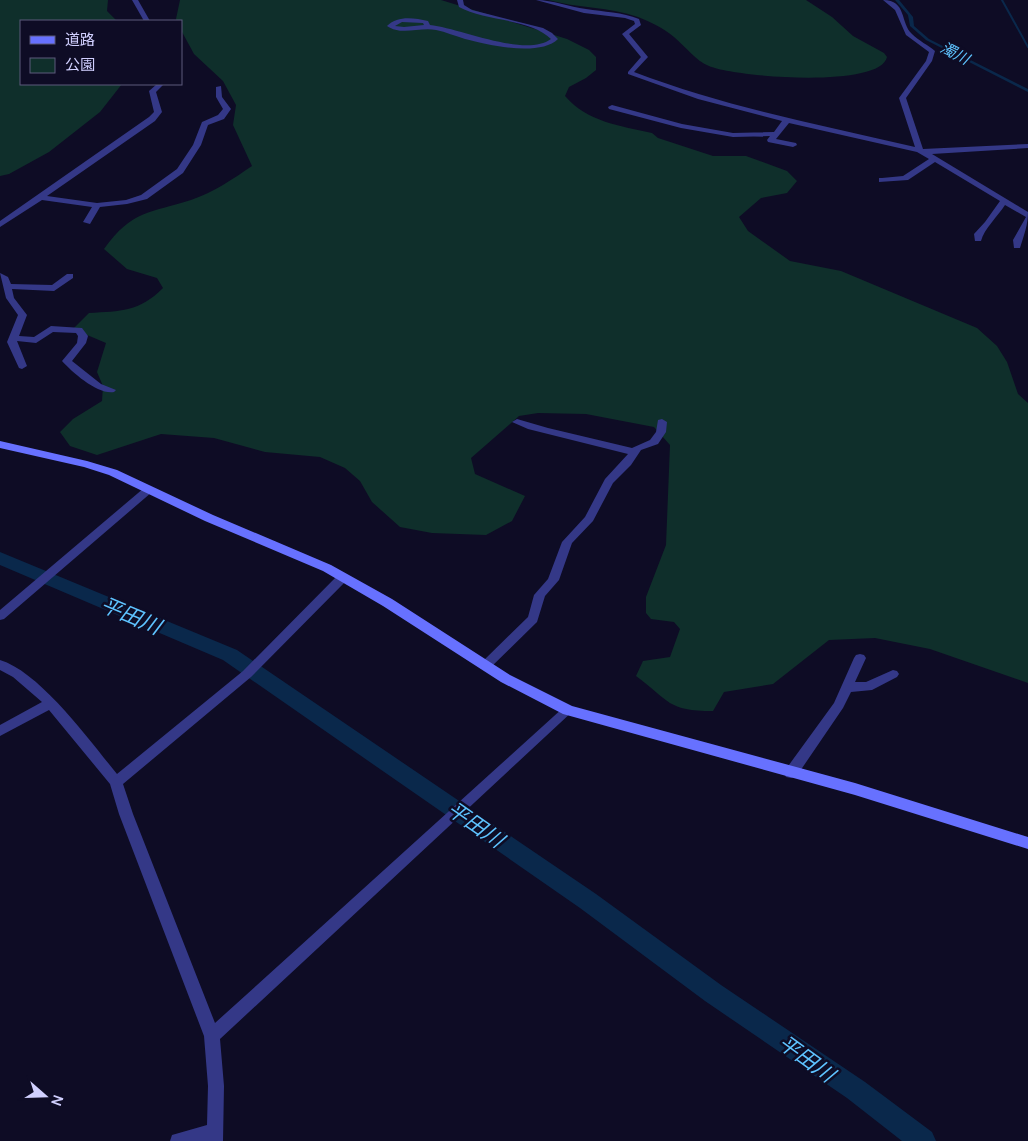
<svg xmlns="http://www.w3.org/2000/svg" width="1028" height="1141" viewBox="0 0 1028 1141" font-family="Manrope,'Noto Sans JP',sans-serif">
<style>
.green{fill:#0f2f2b}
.water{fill:#0a284b}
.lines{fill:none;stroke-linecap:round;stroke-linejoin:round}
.stream{stroke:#0a284b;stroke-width:2}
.river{fill:#0a284b;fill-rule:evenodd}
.street{fill:#343887;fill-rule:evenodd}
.secondary{fill:#6771ff;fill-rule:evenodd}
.labels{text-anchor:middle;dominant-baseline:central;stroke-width:5;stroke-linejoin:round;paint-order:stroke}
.far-water-label{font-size:15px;font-style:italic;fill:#5ec3ff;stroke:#0e0c25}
.near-water-label{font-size:21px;font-style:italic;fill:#5ec3ff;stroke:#0e0c25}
</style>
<rect width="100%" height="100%" fill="#0e0c25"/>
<path class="green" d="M0,0H108L107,11L117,21H21V84H122L100,112L49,152L9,174L0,176Z
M180,0H441L567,39L589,50L596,57V70L586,78L569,87L565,96C587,122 621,126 652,133L658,138L713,156H746L787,171L797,181L787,193L761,198L739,217L748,231L790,261L841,271L977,328L997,346L1007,362L1018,394L1028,403V683L930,649L875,638L829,640L773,684L724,692L713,711C667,711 670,701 636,676L643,661L670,657L680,629L674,622L651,619L646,613V597L666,545L670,445L654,427L586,414L538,413L519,416L471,458L475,474L525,496L512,521L486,535L432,533L400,527L372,502L360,481L345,468L320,457L265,452L214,438L161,434L97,455L70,446L60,432L73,419L102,401L103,386L97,372L106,343L73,329L89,313C121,311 139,312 163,288L157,278L127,269L104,249C132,210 150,213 191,200C214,192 233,179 252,166L233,125L236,105L223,81L194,54L181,30V21H177L176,19Z
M548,0H806L832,17L853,36L884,53L887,57C880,89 734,77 709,66C696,61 685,46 674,37C663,28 651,22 638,17C610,7 577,8 548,0Z"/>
<path class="water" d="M895,0H899L913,17L914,26L929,39L1028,89V92L926,40L910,26L908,15Z"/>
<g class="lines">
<path class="stream" d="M1002,0L1028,47"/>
<path class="river" d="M0,552L237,650L596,894L721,985L865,1082L932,1132L936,1141H902L847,1098L705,1001L580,908L223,660L0,565Z"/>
<path class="street" d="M132,0H138L150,21H144Z
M457,0H463L464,5L472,10L543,28L552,33L558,39C540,57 488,45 465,39C455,36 446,32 436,30C419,27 401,36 387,26C398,15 414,18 428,21L430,25C460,28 525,58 551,39C532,19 484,21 459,7ZM402,22L423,23L424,25L404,27L395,26Z
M536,0C553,0 569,7 586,9C604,12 622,12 639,19L641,25L629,34L648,57L634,72C726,107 820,125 915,147L899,98L926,61L929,52L906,35L895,10L883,0C907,0 900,23 912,34C919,41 928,45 935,51L932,61L906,98L923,149L1028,144V148L932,154L1028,212C1028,225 1024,235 1020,248H1014L1013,240L1026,217L1005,205C998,216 984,229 981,241H975L974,234L985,222L1000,201L935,162L908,180L879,182V178H882L903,176L929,159L917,152L789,123L776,139L796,143L797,145L793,147L768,142L767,140L770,136L733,137L681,128L609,109L608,107L612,105L682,124L733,133L774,132L782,121L698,99L628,74V72L641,57L622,34L635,24L634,21L625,18L584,13Z
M157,84H164L156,92L162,112L155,121L47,196L97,203L126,200L141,195L177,169L193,145L202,122L218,115L223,109L216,97V87L221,86L222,97L231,109L224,119L208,125L201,145L183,173L147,199L127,204L100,207L90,224L83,222L92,207L42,200L0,227V221L149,117L154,112L149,91Z
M0,273L8,277L11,284L52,285L67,274H73V278L54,291L12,289L14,298L27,315L19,336L34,337L51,326L82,328L88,336L86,343L72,361L101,384L116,390L114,392C98,395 73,373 62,361L77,343L78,336L76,333L53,332L36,343L17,341L27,366L22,369L19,368L7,342L18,315L6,298Z
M517,419L548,428L632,448L650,440L656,432L658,420L662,419L667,422L666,432L658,444L641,450L631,465L613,483L593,521L572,543L559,580L545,596L537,622L489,669H481L479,666L481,663L528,617L534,595L548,579L562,542L585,517L605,479L628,454L528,429L512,422Z
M148,487L153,490L152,492L4,619L0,620V610L144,488Z
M343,573L349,577L347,580L251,677L123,784L133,814L215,1023L564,707H572L574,710L220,1039L224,1086L223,1141H170L172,1135L207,1125L208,1086L204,1036L119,814L110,784L49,710L0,736V725L42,702L13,677L0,670V660C40,672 90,741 117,774L243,671L339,574Z
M860,654L864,655L866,658L855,682H866L893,670L897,671L899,674L897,677L872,690L851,692L843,708L796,777L791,778L786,777L784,773L786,769L834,703L854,658L856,655Z"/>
<path class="secondary" d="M0,441L87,461L117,470L213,515L331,565L392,599L510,675L572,706L855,783L1028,837V849L855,795L563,714L501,682L383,606L323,571L205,521L109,475L84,467L0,448Z"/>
</g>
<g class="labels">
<g class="far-water-label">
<text transform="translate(955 53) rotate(27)">濁川</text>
</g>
<g class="near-water-label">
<text transform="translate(131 615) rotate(23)">平田川</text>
<text transform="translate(476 824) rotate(35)">平田川</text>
<text transform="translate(807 1058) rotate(36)">平田川</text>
</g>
</g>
<rect x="20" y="20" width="162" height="65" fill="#0e0c25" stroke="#5c5a7c"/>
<rect x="30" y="36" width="25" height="8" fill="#6771ff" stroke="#5c5a7c"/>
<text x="65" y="45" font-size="15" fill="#d1d0ff">道路</text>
<rect x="30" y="58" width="25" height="15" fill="#0f2f2b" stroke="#5c5a7c"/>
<text x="65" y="70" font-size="15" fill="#d1d0ff">公園</text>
<g transform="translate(45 1096) rotate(110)" stroke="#0e0c25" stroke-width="4" paint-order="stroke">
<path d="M0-4L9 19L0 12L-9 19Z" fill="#d1d0ff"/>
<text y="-8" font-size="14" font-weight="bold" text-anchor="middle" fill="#d1d0ff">N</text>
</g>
</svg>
